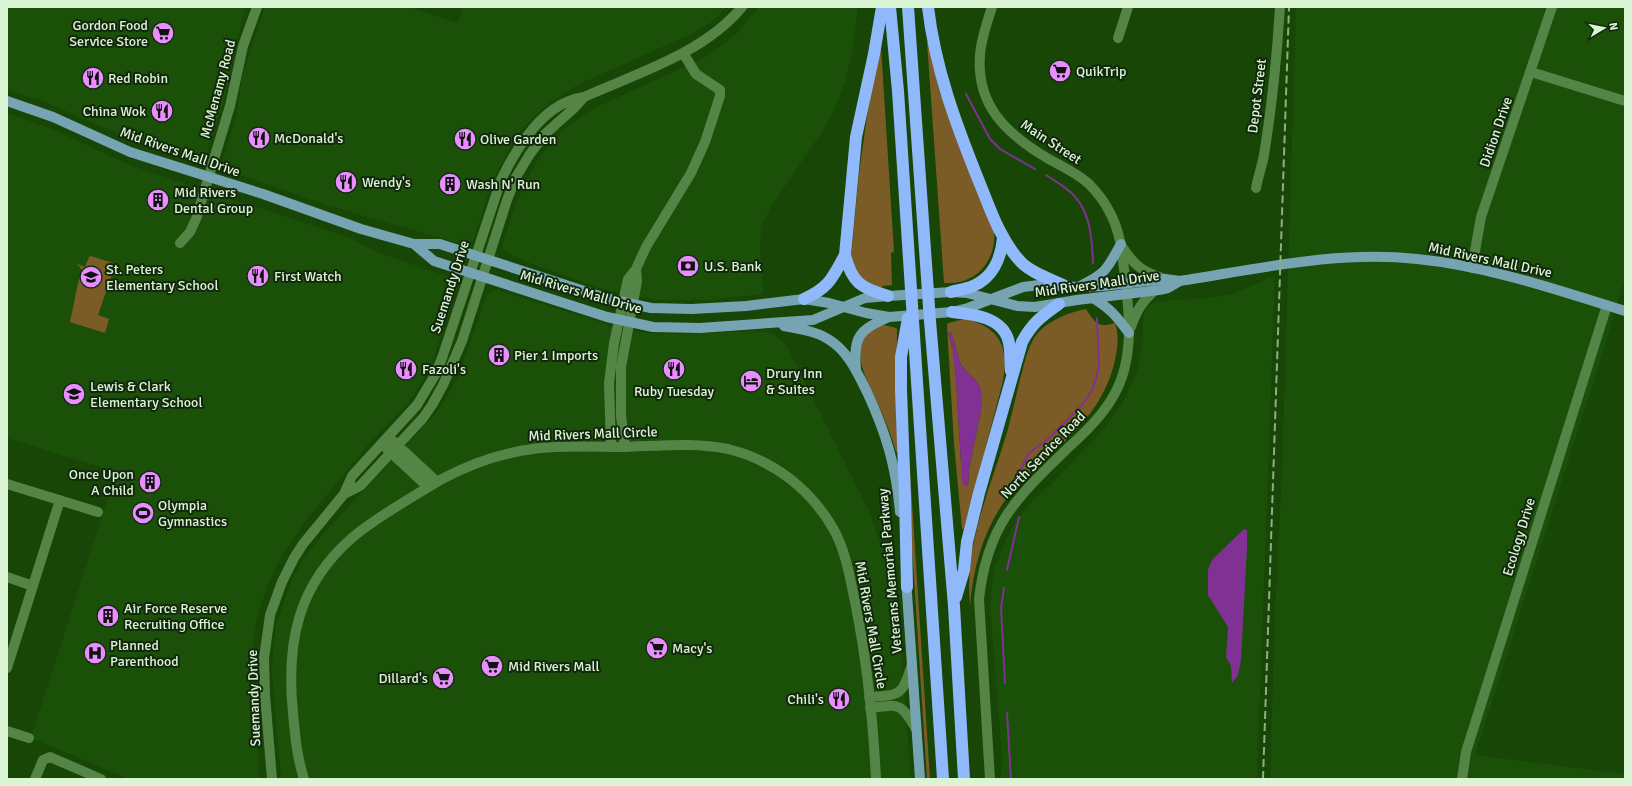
<svg xmlns="http://www.w3.org/2000/svg" width="1632" height="786" viewBox="0 0 1632 786" font-family="Signika,sans-serif">
<style>
.built{fill:#1b5008}
.green{fill:#7b5c26;fill-rule:evenodd}
.water{fill:#813193}
.lines{fill:none;stroke-linecap:round;stroke-linejoin:round}
.stream{stroke:#813193;stroke-width:2}
.minor{stroke:#548547;stroke-width:10}
.major{stroke:#77a4b3;stroke-width:10}
.highway{stroke:#8fb9fb;stroke-width:12}
.rail{stroke:#8db083;stroke-width:2;stroke-dasharray:8 4;stroke-linecap:butt}
.labels{text-anchor:middle;dominant-baseline:central;stroke-width:4;stroke-linejoin:round;paint-order:stroke}
.poi-label{font-size:14px;fill:#daf5d4;stroke:#13270e;text-anchor:start}
.street-label{font-size:14px;fill:#daf5d4;stroke:#13270e}
</style>
<rect width="100%" height="100%" fill="#174606"/>
<path class="built" d="M7,7H245L223,104L204,160L199,162L152,147L128,138L45,102L7,90Z
M265,7H410L458,23L463,7H727L712,22L687,36L595,77L572,88L547,105L528,123L517,135L491,184L474,239L469,242L462,244L330,206L223,169L222,162L236,118L242,76Z
M759,7L858,8L852,52L845,82L834,112L824,129L771,207L762,225L760,244L763,294L708,300H658L606,290L537,266L511,255L503,249V243L512,214L525,183L538,159L565,128L583,115L603,104L702,59L721,46L739,31Z
M1296,7H1625V276L1607,339L1475,755L1625,774V779H1270L1275,611L1282,472Z
M7,113L52,129L132,166L350,238L376,252L452,278L455,280L457,286L433,360L417,390L409,402L366,447L305,522L282,555L267,586L256,623L252,656L253,691L260,779H129L31,738L116,472L7,438Z
M1275,276L1257,779H1001L1002,756L990,607L992,584L995,567L1011,529L1029,504L1049,486L1097,437L1122,404L1137,372L1143,337V319L1145,311L1151,304L1158,301L1209,298L1233,294L1263,281L1267,278Z
M497,290L604,323L607,326L646,333L679,334L752,331L766,332L775,335L782,341L789,350L869,511L886,559L894,597L901,649L911,779H281L272,672L273,651L276,625L291,581L305,557L323,534L438,411L458,378L486,296L493,291Z"/>
<path class="green" d="M927,42H928L994,232C996,252 985,273 966,280C959,283 951,283 944,283Z
M881,47L894,252L891,253L892,285L883,286L881,288L860,278L851,258L859,173L870,96Z
M91,256L113,263L115,265L98,315L109,319L105,333L70,322L78,283L82,270L77,264L85,267L89,257Z
M1086,309C1095,323 1098,328 1115,323C1120,338 1117,353 1113,368C1099,416 1066,439 1032,472C1024,480 1015,487 1008,496C984,529 973,566 970,606C964,542 991,488 1008,429C1013,410 1017,391 1022,372C1025,361 1028,348 1034,338C1046,321 1067,313 1086,309Z
M965,319C1002,327 1010,351 1002,385L964,529H962L954,444L947,326L948,323ZM950,332L952,335L961,365L977,382L980,387L982,405L969,469L968,486L961,464L956,379L953,350L948,333Z
M883,325L893,327L897,329L896,405L898,452H896C892,438 887,424 881,411C870,384 839,340 883,325Z
M907,426L930,779H927L909,501Z"/>
<path class="water" d="M950,332L952,335L961,365L977,382L980,387L982,396V405L969,469L968,486L966,487L964,486L962,480L956,379L953,350L948,333Z
M1244,529L1247,530V548L1241,660L1238,675L1232,683L1231,666L1226,657L1228,627L1208,595V569L1212,560Z"/>
<g class="lines">
<path class="stream" d="M966,94L990,139L1000,149L1035,169
M1046,175C1056,182 1069,188 1076,198C1091,215 1092,242 1093,263
M1019,482V475L1022,466L1029,453L1048,439L1082,405L1091,392L1096,380L1099,365L1097,318
M1007,570L1019,517
M1004,588L1001,608L1005,683
M1007,713L1011,779"/>
<path class="minor" d="M1118,38L1128,7
M1531,72L1625,101
M1256,188C1258,177 1262,166 1264,155C1272,106 1277,56 1280,7
M180,243L190,232L196,219L230,106L243,46L257,7
M1123,248C1135,267 1144,272 1165,279
M1472,268L1481,217L1552,7
M1131,327C1137,310 1141,303 1155,290
M393,441L437,482
M611,447L609,383L614,343L628,279L636,269L646,247L691,173L705,142L720,96V90L696,74L683,53
M625,447L621,416V367L637,281L636,269
M386,448L428,487
M7,484L98,512
M344,494L360,486L423,418L432,405L443,385L462,341L507,200L516,177L530,154L545,134L573,109L584,97
M7,577L33,586
M7,668L60,500
M869,697C902,695 902,695 912,664
M870,708C900,704 901,703 916,729
M7,731L29,738
M35,779L43,760L50,757L101,779
M272,779L265,695L264,658L270,615L282,582L294,558L303,544L344,494L352,476L417,405L435,375L442,358L501,180C515,151 538,113 569,101C574,99 579,98 584,97C638,73 704,53 742,7
M304,779C297,757 295,736 293,713C286,644 297,585 353,537C378,516 414,496 442,479C470,464 501,453 533,449C563,445 594,447 625,447C659,446 695,442 728,449C773,460 811,489 834,530C846,552 850,578 855,602C867,660 873,720 876,779
M990,779L979,599C987,524 1018,496 1070,446C1088,430 1107,411 1117,389C1137,349 1127,295 1122,253C1119,227 1108,203 1089,184C1077,173 1061,166 1047,158C1007,134 976,106 980,55C981,39 987,23 992,7
M1462,779L1466,752L1607,305"/>
<path class="major" d="M7,101L53,117L130,152L263,194L361,229L414,244H440L446,246L609,299L651,308L692,309L746,306L804,299L829,303L866,313L889,317L952,312L968,308L1023,287L1039,285L1079,287L1103,286L1165,279L1180,281C1258,269 1338,250 1417,259C1488,266 1557,290 1625,311
M414,244L434,261L607,317L653,327L700,328L813,320L865,298L888,296L951,292L967,293L1017,306L1035,307L1077,300L1159,290L1168,288L1180,281
M1082,285C1108,272 1107,268 1121,244
M1093,298C1112,310 1116,316 1129,333
M784,326C799,329 815,331 828,339C848,351 857,372 867,392C886,433 896,466 900,512
M856,369C853,335 860,330 889,317
M906,579L920,779"/>
<path class="highway" d="M882,7L874,54L856,137L845,255C852,283 861,288 888,296
M890,7L898,91L943,779
M908,7L930,321L954,606L964,779
M928,7C935,69 957,127 980,184C991,211 1000,239 1020,261C1031,273 1051,279 1065,286
M951,292C958,290 966,289 973,286C992,278 1001,259 1003,238
M804,299C830,287 832,278 845,255
M952,312C973,314 1004,317 1009,343C1011,352 1010,362 1011,371
M907,587L905,497L901,390V357L908,318
M956,597L964,570L967,542L979,493L1022,342C1033,322 1041,317 1059,304"/>
<path class="rail" d="M1263,779L1289,7"/>
</g>
<defs>
<g id="supermarket-disc" transform="scale(1.15)"><circle r="9.5" fill="#e88eff" stroke="#13270e"/><path d="M-6-5.5h2.5l.6 2H6L4.5 2H-2.5L-4.4-4H-6ZM-1.5 3.2a1.3 1.3 0 1 0 .1 0ZM3 3.2a1.3 1.3 0 1 0 .1 0Z" fill="#111"/></g>
<g id="restaurant-disc" transform="scale(1.15)"><circle r="9.5" fill="#e88eff" stroke="#13270e"/><path d="M-5-6h1v4h1v-4h1v4h1v-4h1v5L-1.5 .5V6h-2V.5L-5-1ZM5-6V6H3V1.5H1.5Q1.5-4 5-6Z" fill="#111"/></g>
<g id="building-disc" transform="scale(1.15)"><circle r="9.5" fill="#e88eff" stroke="#13270e"/><path d="M-4-6H4V6H1V3H-1V6H-4ZM-2.5-4.3h1.7v1.8h-1.7ZM.8-4.3h1.7v1.8H.8ZM-2.5-1h1.7V.8h-1.7ZM.8-1h1.7V.8H.8Z" fill="#111"/></g>
<g id="bank-disc" transform="scale(1.15)"><circle r="9.5" fill="#e88eff" stroke="#13270e"/><path d="M-6-4H6V4H-6ZM0-2.3a2.3 2.3 0 1 0 0 4.6a2.3 2.3 0 1 0 0-4.6Z" fill="#111"/></g>
<g id="school-disc" transform="scale(1.15)"><circle r="9.5" fill="#e88eff" stroke="#13270e"/><path d="M0-5L7-2L0 1L-7-2ZM-4 1L0 2.5L4 1V4Q0 6-4 4Z" fill="#111"/></g>
<g id="hotel-disc" transform="scale(1.15)"><circle r="9.5" fill="#e88eff" stroke="#13270e"/><path d="M-6-4.5h1.5V1H6V5H4.5V3h-9V5H-6ZM-4 0a1.8 1.8 0 1 1 3.6 0ZM.5 0V-2.5h3Q6-2.5 6 0Z" fill="#111"/></g>
<g id="stadium-disc" transform="scale(1.15)"><circle r="9.5" fill="#e88eff" stroke="#13270e"/><path d="M0-5a6.5 5 0 1 0 0 10a6.5 5 0 1 0 0-10ZM-3.5-1.8h7v3.6h-7Z" fill="#111"/></g>
<g id="hospital-disc" transform="scale(1.15)"><circle r="9.5" fill="#e88eff" stroke="#13270e"/><path d="M-5-5h3v3.5h4V-5h3V5h-3V1.5h-4V5h-3Z" fill="#111"/></g>
</defs>
<g fill-rule="evenodd">
<use href="#supermarket-disc" x="163" y="33"/>
<use href="#supermarket-disc" x="1060" y="71"/>
<use href="#restaurant-disc" x="93" y="78"/>
<use href="#restaurant-disc" x="162" y="111"/>
<use href="#restaurant-disc" x="259" y="138"/>
<use href="#restaurant-disc" x="465" y="139"/>
<use href="#restaurant-disc" x="346" y="182"/>
<use href="#building-disc" x="450" y="184"/>
<use href="#building-disc" x="158" y="200"/>
<use href="#bank-disc" x="688" y="266"/>
<use href="#restaurant-disc" x="258" y="276"/>
<use href="#school-disc" x="91" y="277"/>
<use href="#building-disc" x="499" y="355"/>
<use href="#restaurant-disc" x="406" y="369"/>
<use href="#restaurant-disc" x="674" y="369"/>
<use href="#hotel-disc" x="751" y="381"/>
<use href="#school-disc" x="74" y="394"/>
<use href="#building-disc" x="150" y="482"/>
<use href="#stadium-disc" x="143" y="513"/>
<use href="#building-disc" x="108" y="616"/>
<use href="#supermarket-disc" x="657" y="648"/>
<use href="#hospital-disc" x="95" y="653"/>
<use href="#supermarket-disc" x="492" y="666"/>
<use href="#supermarket-disc" x="443" y="678"/>
<use href="#restaurant-disc" x="839" y="699"/>
</g>
<g class="labels">
<g class="poi-label">
<text x="148" y="25" text-anchor="end">Gordon Food<tspan x="148" dy="16">Service Store</tspan></text>
<text x="1076" y="71">QuikTrip</text>
<text x="108" y="78">Red Robin</text>
<text x="146" y="111" text-anchor="end">China Wok</text>
<text x="274" y="138">McDonald's</text>
<text x="480" y="139">Olive Garden</text>
<text x="362" y="182">Wendy's</text>
<text x="466" y="184">Wash N' Run</text>
<text x="174" y="192">Mid Rivers<tspan x="174" dy="16">Dental Group</tspan></text>
<text x="704" y="266">U.S. Bank</text>
<text x="106" y="269">St. Peters<tspan x="106" dy="16">Elementary School</tspan></text>
<text x="274" y="276">First Watch</text>
<text x="514" y="355">Pier 1 Imports</text>
<text x="422" y="369">Fazoli's</text>
<text x="766" y="373">Drury Inn<tspan x="766" dy="16">&amp; Suites</tspan></text>
<text x="90" y="386">Lewis &amp; Clark<tspan x="90" dy="16">Elementary School</tspan></text>
<text x="674" y="391" text-anchor="middle">Ruby Tuesday</text>
<text x="134" y="474" text-anchor="end">Once Upon<tspan x="134" dy="16">A Child</tspan></text>
<text x="158" y="505">Olympia<tspan x="158" dy="16">Gymnastics</tspan></text>
<text x="124" y="608">Air Force Reserve<tspan x="124" dy="16">Recruiting Office</tspan></text>
<text x="110" y="645">Planned<tspan x="110" dy="16">Parenthood</tspan></text>
<text x="672" y="648">Macy's</text>
<text x="508" y="666">Mid Rivers Mall</text>
<text x="428" y="678" text-anchor="end">Dillard's</text>
<text x="824" y="699" text-anchor="end">Chili's</text>
</g>
<g class="street-label">
<text transform="translate(218 89) rotate(-75)">McMenamy Road</text>
<text transform="translate(1257 96) rotate(-83)">Depot Street</text>
<text transform="translate(1496 132) rotate(-71)">Didion Drive</text>
<text transform="translate(1051 142) rotate(33)">Main Street</text>
<text transform="translate(180 152) rotate(19)">Mid Rivers Mall Drive</text>
<text transform="translate(1490 260) rotate(12)">Mid Rivers Mall Drive</text>
<text transform="translate(1097 284) rotate(-8)">Mid Rivers Mall Drive</text>
<text transform="translate(450 287) rotate(-72)">Suemandy Drive</text>
<text transform="translate(581 292) rotate(16)">Mid Rivers Mall Drive</text>
<text transform="translate(593 434) rotate(-2)">Mid Rivers Mall Circle</text>
<text transform="translate(1043 455) rotate(-46)">North Service Road</text>
<text transform="translate(1519 537) rotate(-73)">Ecology Drive</text>
<text transform="translate(890 571) rotate(-95)">Veterans Memorial Parkway</text>
<text transform="translate(871 625) rotate(80)">Mid Rivers Mall Circle</text>
<text transform="translate(254 698) rotate(-92)">Suemandy Drive</text>
</g>
</g>
<rect width="1632" height="786" fill="none" stroke="#daf5d4" stroke-width="16"/>
<g transform="translate(1604 28) rotate(80)" stroke="#13270e" stroke-width="3" paint-order="stroke">
<path d="M0-3L7 15L0 10L-7 15Z" fill="#daf5d4"/>
<text y="-6" font-size="11" font-weight="bold" text-anchor="middle" fill="#daf5d4">N</text>
</g>
</svg>
